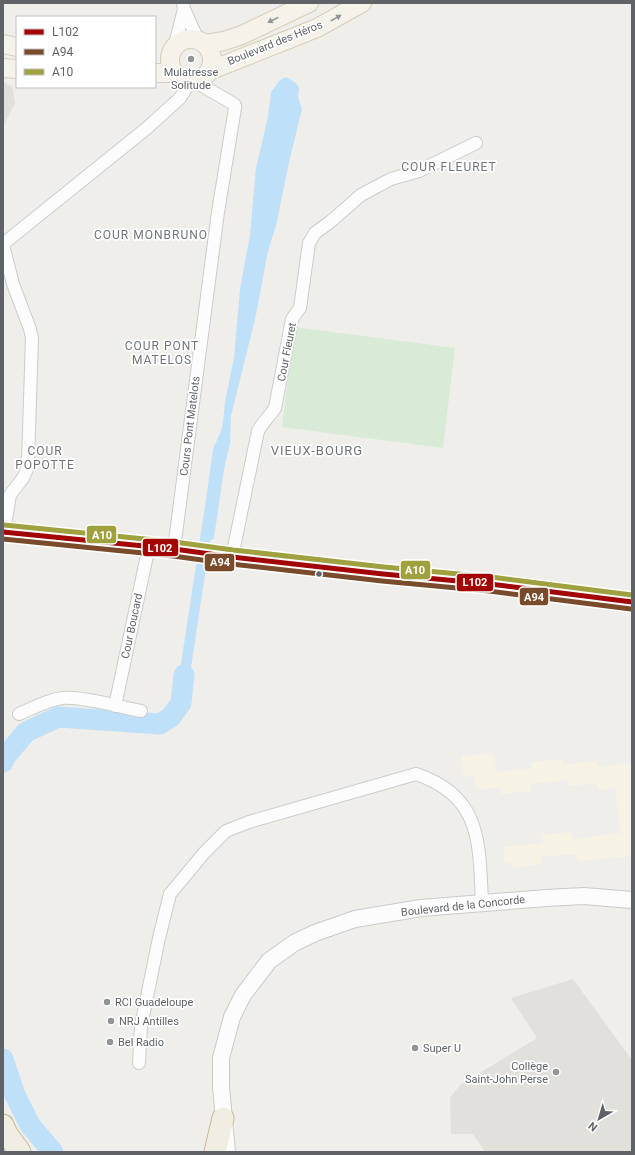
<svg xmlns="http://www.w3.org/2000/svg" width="635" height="1155" viewBox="0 0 635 1155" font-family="Roboto,sans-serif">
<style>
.commercial{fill:#f7f3e4}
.education{fill:#e2e0da}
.green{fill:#d8ebd6}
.water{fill:#bfe0f9}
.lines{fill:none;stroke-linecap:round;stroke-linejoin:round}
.river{stroke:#bfe0f9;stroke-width:21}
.street-casing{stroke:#cbcccc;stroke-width:14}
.secondary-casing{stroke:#cacacb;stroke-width:18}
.primary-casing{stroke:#d7ceb8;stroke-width:20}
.highway-casing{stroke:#c8b996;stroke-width:23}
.street{stroke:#fdfcfc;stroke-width:12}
.secondary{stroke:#fdfcfc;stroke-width:16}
.primary{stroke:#f4f2e9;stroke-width:18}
.highway{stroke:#f0ede3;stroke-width:21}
.bus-1-casing{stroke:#fff;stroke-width:8}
.bus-2-casing{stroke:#fff;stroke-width:8}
.bus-3-casing{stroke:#fff;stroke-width:8}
.bus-1{stroke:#a30505;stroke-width:5}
.bus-2{stroke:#7a4b2a;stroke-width:5}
.bus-3{stroke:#9fa13e;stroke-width:5}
.oneway{fill:#939595}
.poi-dot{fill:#919496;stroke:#fff;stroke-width:1.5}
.bus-dot{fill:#5f6368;stroke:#fff;stroke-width:1.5}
.labels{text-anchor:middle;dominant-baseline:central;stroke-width:3.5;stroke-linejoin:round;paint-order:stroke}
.street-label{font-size:11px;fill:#5f6368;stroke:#fff}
.poi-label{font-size:11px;fill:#5f6368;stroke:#fff;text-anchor:start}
.neighbourhood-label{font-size:12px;letter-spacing:1px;fill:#70757a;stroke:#fff}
.quarter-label{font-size:13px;letter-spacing:1px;fill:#70757a;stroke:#fff}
.line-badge{stroke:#fff;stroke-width:1.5}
.badge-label{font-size:11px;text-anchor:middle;font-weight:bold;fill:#fff}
</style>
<rect width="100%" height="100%" fill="#efeeea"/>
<path class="commercial" d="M493,753L496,772L532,768L531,762L562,759L563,765L597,761L598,767L632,763V856L578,861L577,854L541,857V864L511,868V862L505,863L503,847L543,843L542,835L571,832L572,839L621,833L615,788L598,790L597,783L568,786L567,780L531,784V791L501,794L500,787L476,790L475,776L464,777L461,756Z"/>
<path class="education" d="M3,81L13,88L15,103L3,127Z
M573,979L632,1060V1152H485L473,1134H451L450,1098L460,1085L537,1038L511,998Z"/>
<path class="green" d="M294,327L455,348L443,448L282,427Z"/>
<path class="water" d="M286,77L296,83L299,88L298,97L302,109L290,158L276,226L268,251L256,315L231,416L230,443L224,469L214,538L210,541L187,694L181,703L177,693L179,677L207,493L213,449L221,431L223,422L225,402L234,358L240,289L250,235L256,168L268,117L271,92L280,80Z"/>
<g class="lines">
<path class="river" d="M3,762L5,757L26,732L58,717L160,724L171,717L181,703L184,675
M3,1059L15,1095L30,1125L53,1152"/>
<g class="street-casing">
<path id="street" d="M183,3L184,9L198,40
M175,45L184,9
M3,244L147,128L180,98L191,81
M3,245L13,284L30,329L32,338L28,461L27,469L23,478L10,495L4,532
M174,549L218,212L235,108V105L232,103L194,81
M232,557L258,431C262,423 270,416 275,408L292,319L300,308L309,243L315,233L330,222L361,195L391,179L419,171L476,143
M115,706L149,546
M19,714C33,708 47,700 62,698C82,696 120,707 141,711
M139,1063L141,1026L159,938L170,894L204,853L226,831L249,822L416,774C482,796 479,843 482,902"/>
</g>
<g class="secondary-casing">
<path id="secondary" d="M227,1152L221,1087V1058L232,1017L243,995L269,961L294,943L315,933L355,919L421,908L546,898L584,896L632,900"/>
</g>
<g class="primary-casing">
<path id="primary" d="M170 60a21 21 0 1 1 42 0a21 21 0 1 1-42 0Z
M3,44L17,47
M205,44L224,41L242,35L309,3
M3,68L17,69
M209,71L317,28L362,3
M155,73H174
M3,532L174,549L232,557L383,574L490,584L632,602"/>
</g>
<g class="highway-casing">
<path id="highway" d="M3,1125L7,1134L20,1152
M215,1152L223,1118"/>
</g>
<use href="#street" class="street"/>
<use href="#secondary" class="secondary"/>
<use href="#primary" class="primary"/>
<use href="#highway" class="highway"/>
<g class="bus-1-casing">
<path id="bus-1" d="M3,532L174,549L232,557L383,574L490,584L632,602"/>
</g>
<g class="bus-2-casing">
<path id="bus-2" d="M3,539L173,556L231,564L382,581L489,591L631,609"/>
</g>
<g class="bus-3-casing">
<path id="bus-3" d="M4,525L175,542L233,550L384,567L491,577L632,595"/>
</g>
<use href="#bus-1" class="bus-1"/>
<use href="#bus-2" class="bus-2"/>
<use href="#bus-3" class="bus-3"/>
</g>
<defs><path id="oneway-solid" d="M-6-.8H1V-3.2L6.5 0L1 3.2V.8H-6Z"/></defs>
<g class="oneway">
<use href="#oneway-solid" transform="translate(336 18) rotate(-29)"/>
<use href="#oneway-solid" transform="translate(273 20) rotate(154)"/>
</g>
<g class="poi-dot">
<circle cx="191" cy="59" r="4"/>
<circle cx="107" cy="1002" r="4"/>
<circle cx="111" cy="1021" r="4"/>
<circle cx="110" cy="1042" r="4"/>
<circle cx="415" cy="1048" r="4"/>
<circle cx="556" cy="1072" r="4"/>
</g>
<circle class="bus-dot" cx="319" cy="574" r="3.5"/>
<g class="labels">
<g class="street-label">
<text transform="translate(275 43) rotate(-22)">Boulevard des Héros</text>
<text transform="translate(287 352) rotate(-79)">Cour Fleuret</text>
<text transform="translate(190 426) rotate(-83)">Cours Pont Matelots</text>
<text transform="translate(132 626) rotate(-78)">Cour Boucard</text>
<text transform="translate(463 906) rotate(-6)">Boulevard de la Concorde</text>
</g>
<g class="poi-label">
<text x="191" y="72" text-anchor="middle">Mulatresse<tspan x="191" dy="13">Solitude</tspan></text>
<text x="115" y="1002">RCI Guadeloupe</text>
<text x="119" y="1021">NRJ Antilles</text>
<text x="118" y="1042">Bel Radio</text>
<text x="423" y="1048">Super U</text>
<text x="548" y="1066" text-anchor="end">Collège<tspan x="548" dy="13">Saint-John Perse</tspan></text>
</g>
<g class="neighbourhood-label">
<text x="449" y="167">COUR FLEURET</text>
<text x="151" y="235">COUR MONBRUNO</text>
<text x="162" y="346">COUR PONT<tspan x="162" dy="14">MATELOS</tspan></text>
<text x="45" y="451">COUR<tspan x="45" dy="14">POPOTTE</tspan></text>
</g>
<g class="quarter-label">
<text x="317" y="450">VIEUX-BOURG</text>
</g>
</g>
<g class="line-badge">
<rect x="86" y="525" width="31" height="19" rx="4" fill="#9fa13e"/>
<rect x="142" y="538" width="37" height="19" rx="4" fill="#a30505"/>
<rect x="204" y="553" width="31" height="19" rx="4" fill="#7a4b2a"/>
<rect x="400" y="560" width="31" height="20" rx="4" fill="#9fa13e"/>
<rect x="456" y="573" width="38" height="19" rx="4" fill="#a30505"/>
<rect x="519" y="587" width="30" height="19" rx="4" fill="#7a4b2a"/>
</g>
<g class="badge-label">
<text x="102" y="539">A10</text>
<text x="160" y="552">L102</text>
<text x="220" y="566">A94</text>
<text x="415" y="574">A10</text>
<text x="475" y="586">L102</text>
<text x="534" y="601">A94</text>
</g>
<rect width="635" height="1155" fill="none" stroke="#5f6368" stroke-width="8"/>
<rect x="16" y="16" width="140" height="72" fill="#ffffff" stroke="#bfc1c3"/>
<rect x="24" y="29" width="20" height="6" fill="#a30505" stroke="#bfc1c3"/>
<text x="52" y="36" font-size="12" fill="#5f6368">L102</text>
<rect x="24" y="49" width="20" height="6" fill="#7a4b2a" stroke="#bfc1c3"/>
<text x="52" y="56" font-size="12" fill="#5f6368">A94</text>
<rect x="24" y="69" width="20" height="6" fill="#9fa13e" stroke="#bfc1c3"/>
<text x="52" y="76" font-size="12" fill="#5f6368">A10</text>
<g transform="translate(599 1119) rotate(218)" stroke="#ffffff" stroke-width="3" paint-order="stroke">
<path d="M0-3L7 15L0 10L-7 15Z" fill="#5f6368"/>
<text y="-6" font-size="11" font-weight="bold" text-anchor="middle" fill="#5f6368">N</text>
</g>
</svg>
